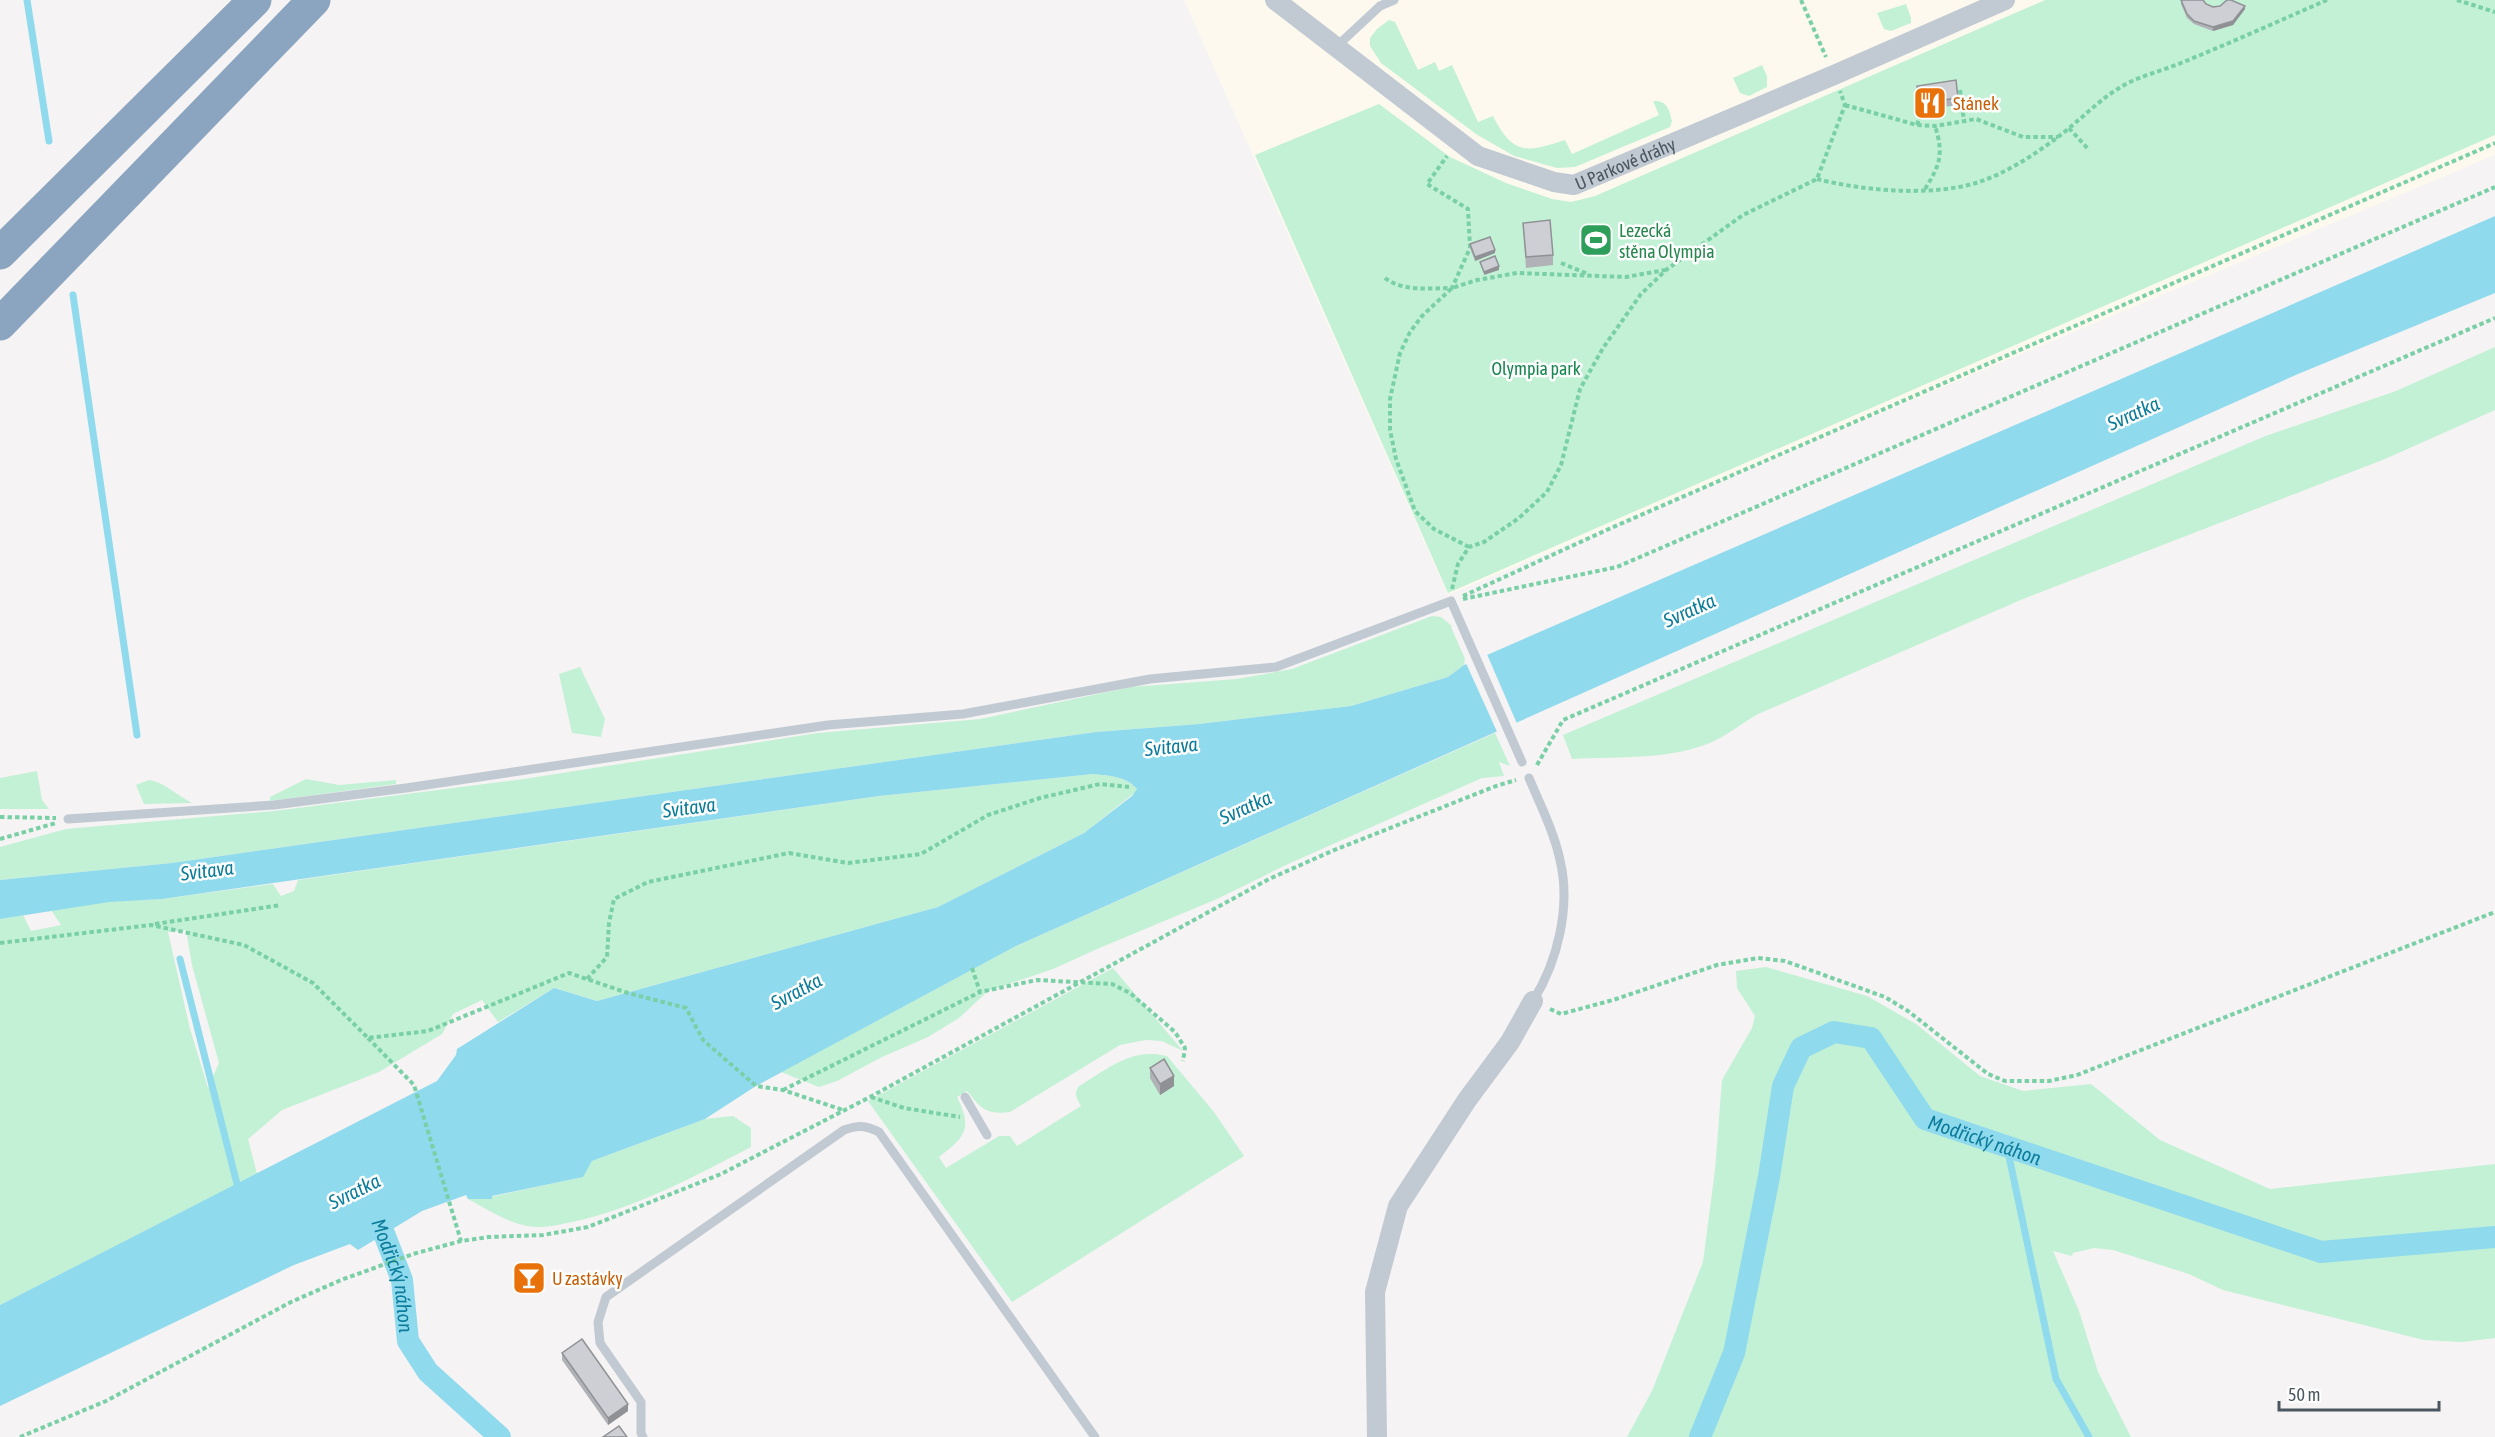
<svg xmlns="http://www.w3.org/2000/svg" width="2495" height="1437" viewBox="0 0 2495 1437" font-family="'Asap Condensed',sans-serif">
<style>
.commercial{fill:#fdf9ef}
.green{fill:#c3f1d5;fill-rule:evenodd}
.water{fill:#90daee}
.pier{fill:#f5f3f3}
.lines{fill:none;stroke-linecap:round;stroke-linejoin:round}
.stream{stroke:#90daee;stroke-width:7}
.canal{stroke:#90daee;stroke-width:22}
.path{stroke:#7ad0a6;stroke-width:4;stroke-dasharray:4.5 3;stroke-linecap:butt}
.service{stroke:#c1cad2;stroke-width:9}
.minor{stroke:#c1cad2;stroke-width:20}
.motorway{stroke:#8ba5c1;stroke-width:33}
.wall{fill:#b0b2b7}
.shaded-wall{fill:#909195}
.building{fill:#cdcfd5;stroke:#909195;stroke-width:1.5}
.labels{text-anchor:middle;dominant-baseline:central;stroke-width:5;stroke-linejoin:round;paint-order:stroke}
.food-label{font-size:18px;fill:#c56008;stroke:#fff;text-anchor:start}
.street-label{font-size:18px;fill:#4a5661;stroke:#fff}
.leisure-label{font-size:18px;fill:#27864d;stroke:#fff;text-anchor:start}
.park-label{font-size:18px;fill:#17864f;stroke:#fff}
.water-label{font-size:20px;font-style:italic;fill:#0c7c9b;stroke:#fff}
</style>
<rect width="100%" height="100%" fill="#f5f3f3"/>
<path class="commercial" d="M1184,0H2495V155L1448,595Z"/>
<path class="green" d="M2045,0H2495V135L1448,593L1255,155L1379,104L1450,157L1506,183L1552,199L1571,202L1595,196Z
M1906,4L1911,18V23L1891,31L1884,29L1877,13Z
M1389,20L1395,22L1418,70L1435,62L1439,71L1452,65L1478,122L1493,116C1513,155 1526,153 1565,140L1572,154L1659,115L1653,101C1667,100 1669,109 1672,121L1670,127L1575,167L1557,168L1514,156L1476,134L1381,63L1370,46V38L1377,29Z
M1762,65L1767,76V87L1749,96L1740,93L1733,78Z
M2495,347V410L2385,459L2023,599L1756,715C1743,723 1730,733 1716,740C1673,761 1619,756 1572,759L1563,735L2263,437L2396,391Z
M1432,616L1441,617L1452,626L1451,627L1465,659L1464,665L1448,677L1351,706L1199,724L1096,732L172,863L0,880V847L66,829L274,811L524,779L818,733L980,719L1131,687L1237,679L1292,669Z
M580,667L605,719L601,737L572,733L559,674Z
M1495,733L1510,766L1499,762L1504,776L1482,778L1288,864L1217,899L1097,949L1053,969L988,991L959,1018L928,1037L882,1057L837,1081L819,1087L781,1072L1016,946Z
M37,771L42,800L49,809H0V778Z
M1093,774C1110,776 1126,776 1138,790L1084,833L938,907L597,1001L554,988L498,1022L482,1000L453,1014L442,1034L379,1072L282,1110L248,1139L257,1174L0,1305V919L23,915L31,931L61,925L51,910L109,901L162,899L273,884L281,896L294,891L298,880L879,796ZM186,930L192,965L219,1063L208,1088L190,1029L168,932Z
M306,779L339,785L396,780V784L270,801V797Z
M149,780C164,782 178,796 192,803L144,804L136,785Z
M1766,967L1867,996L1916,1024L1980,1076L2023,1091L2091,1084L2160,1140L2270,1189L2495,1164V1338L2462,1342L2424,1340L2223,1290L2189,1274L2113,1250L2094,1248L2073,1253L2072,1256L2053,1251L2079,1311L2098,1372L2131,1437H1627L1652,1391L1703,1262L1715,1170L1722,1080L1752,1028L1755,1016L1737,988L1736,971Z
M1113,968L1183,1051L1162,1041L1146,1040L1120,1045L1010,1112C985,1115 981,1108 967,1091L957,1097C973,1129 965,1137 939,1157L946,1168L999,1136H1010L1017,1146L1081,1106C1077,1099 1073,1094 1079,1086C1108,1069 1131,1047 1167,1056L1214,1112L1244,1156L1012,1302L868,1101Z
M733,1116L751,1128V1147C693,1177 637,1208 572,1222C558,1225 541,1229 527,1226C506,1222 487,1209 468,1199H491V1197L582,1177L592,1161L705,1119Z"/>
<path class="water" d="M2495,216V293L2298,374L1016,946L756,1086L705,1119L592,1161L583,1177L492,1196V1199H468L466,1195L422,1211L358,1250L350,1244L294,1265L0,1406V1305L437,1081L456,1055L457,1049L554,988L597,1001L938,907L1084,833L1132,796L1137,789C1126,776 1110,776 1093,774L879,796L162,899L109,902L0,919V880L172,863L1096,732L1199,724L1351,706L1448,677L1464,665Z"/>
<path class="pier" d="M1486,652L1518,726L1498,734L1465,661Z"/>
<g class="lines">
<path class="stream" d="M27,0L49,141
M73,295L137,735
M180,959L239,1192
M2007,1147L2056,1379L2089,1437"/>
<g class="canal">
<path id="s1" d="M373,1205L402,1280L408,1341L428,1372L500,1437"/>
<path id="s2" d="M1700,1437L1734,1353L1769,1177L1783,1086L1801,1048L1834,1032L1871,1038L1925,1119L2321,1252L2495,1237"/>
</g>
<path class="path" d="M1801,0L1826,57
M2457,0L2495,12
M1960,90L1964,121
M1845,105L1917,125L1935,126L1976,119L2023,137H2058
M1917,125L1920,115
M2069,128L2089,150
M1817,179C1864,191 1933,197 1979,182C2007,173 2035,154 2058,137C2082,119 2103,95 2130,82C2147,74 2164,70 2181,63C2230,43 2279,21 2327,0
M1925,189C1940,165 1944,154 1935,126
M1561,263L1588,274
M1385,278C1403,292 1430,288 1452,288L1470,248L1468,209L1427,184L1447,156
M1469,547L1434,529L1415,511L1396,459L1390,430V399L1400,353L1410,332L1422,316L1452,288L1477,280L1517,273L1626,277L1665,270
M1452,589L1458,564L1469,547L1484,542L1519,518L1547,492L1561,465L1580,389L1603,348L1641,294L1666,270L1743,215L1817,179L1845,105L1840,91
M1463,596L1611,528L2495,143
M1463,599L1617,567L2495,187
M1537,765L1563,720L2495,318
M0,817L56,818
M0,839L56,823
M155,924L281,905
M0,943L151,925L244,945L313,983L368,1038L428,1031L569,973L628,993L686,1008L703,1040L756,1086L783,1090L843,1110
M972,968L980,992L1037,980L1112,984L1130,993L1175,1032L1185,1048L1183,1061
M587,979L607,957L609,923L614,899L648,882L789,853L848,863L921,854L988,815L1040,798L1100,784L1129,787
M1550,1009L1561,1014L1613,1000L1717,965L1758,958L1785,961L1885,997L1908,1011L1988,1074L2005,1081H2049L2077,1075L2495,912
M368,1038L414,1085L461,1241
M783,1090L980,992
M871,1097L904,1108L960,1117
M20,1437L106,1401L291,1302L341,1280L413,1254L461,1241L489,1237L543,1235L588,1227L721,1174L870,1097L1269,879L1332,851L1496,786L1516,780"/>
<path class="service" d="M1336,47L1380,6L1394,0
M1529,778C1540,804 1554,832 1560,860C1571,906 1558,961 1533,1001
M68,819L274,805L406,788L828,725L963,714L1150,679L1276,667L1451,601L1522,762
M965,1097L987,1135
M643,1437L641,1433V1402L600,1343L598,1322L606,1297L844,1130C858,1125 865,1125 879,1132L1095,1437"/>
<g class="minor">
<path id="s3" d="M1275,0L1478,156L1554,182L1574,185L1834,75L2005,0"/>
<path d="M1377,1437L1375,1292L1398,1206L1467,1100L1510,1042L1533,1001"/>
</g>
<path class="motorway" d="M0,253L255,0
M0,324L314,0"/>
</g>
<path class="wall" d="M2181,0L2206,4L2213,7L2245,9L2233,25L2213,31L2194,24L2187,18L2181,4Z
M1917,86L1958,98V105L1920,110Z
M1523,223L1553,255V265L1526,268Z
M1470,244L1495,253L1475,261L1470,248Z
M1150,1068L1174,1086L1160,1095L1150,1078Z
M562,1353L628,1411L608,1425L562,1360Z"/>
<path class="shaded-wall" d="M2245,6V9L2233,25L2213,31V27Z
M1495,250V253L1475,261V257Z
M1499,266V270L1484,275V272Z
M1174,1076V1086L1160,1095V1084Z
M628,1404V1411L608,1425V1418Z"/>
<path class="building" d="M2181,0H2203L2206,4L2213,7L2220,6L2227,0H2231L2245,6L2233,21L2213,27L2194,21L2187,14Z
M1956,80L1958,98L1920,103L1917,86Z
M1550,220L1553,255L1526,257L1523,223Z
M1490,237L1495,250L1475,257L1470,244Z
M1495,256L1499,266L1484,272L1480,262Z
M1164,1059L1174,1076L1160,1084L1150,1068Z
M582,1339L628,1404L608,1418L562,1353Z
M619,1426L627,1437H603Z"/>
<defs>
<g id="restaurant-square" transform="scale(1.725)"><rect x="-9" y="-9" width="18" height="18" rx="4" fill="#e8710a" stroke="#fff"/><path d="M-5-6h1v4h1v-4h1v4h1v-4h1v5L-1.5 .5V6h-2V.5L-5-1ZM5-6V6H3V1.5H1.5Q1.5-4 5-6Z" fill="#fff"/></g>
<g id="stadium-square" transform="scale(1.725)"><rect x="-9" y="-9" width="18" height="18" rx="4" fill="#2e9e5b" stroke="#fff"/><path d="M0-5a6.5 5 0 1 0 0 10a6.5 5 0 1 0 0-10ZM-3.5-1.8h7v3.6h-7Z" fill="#fff"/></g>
<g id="bar-square" transform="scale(1.725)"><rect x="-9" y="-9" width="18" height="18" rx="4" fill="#e8710a" stroke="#fff"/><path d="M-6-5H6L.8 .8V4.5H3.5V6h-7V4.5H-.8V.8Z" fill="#fff"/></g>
</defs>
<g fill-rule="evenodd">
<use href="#restaurant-square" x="1930" y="103"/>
<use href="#stadium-square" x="1596" y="240"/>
<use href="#bar-square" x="529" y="1278"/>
</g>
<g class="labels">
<g class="food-label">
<text x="1953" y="103">Stánek</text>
<text x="552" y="1278">U zastávky</text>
</g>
<g class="street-label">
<text stroke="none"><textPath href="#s3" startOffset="412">U Parkové dráhy</textPath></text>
</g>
<g class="leisure-label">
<text x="1619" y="230">Lezecká<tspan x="1619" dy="21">stěna Olympia</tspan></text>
</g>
<g class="park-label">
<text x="1536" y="368">Olympia park</text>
</g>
<g class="water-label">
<text transform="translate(2133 413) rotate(-24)">Svratka</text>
<text transform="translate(1689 610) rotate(-24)">Svratka</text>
<text transform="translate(1171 746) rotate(-6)">Svitava</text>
<text transform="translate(689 807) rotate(-7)">Svitava</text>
<text transform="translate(1245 807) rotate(-24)">Svratka</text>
<text transform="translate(207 870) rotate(-7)">Svitava</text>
<text transform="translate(796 991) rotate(-28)">Svratka</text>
<text stroke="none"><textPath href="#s2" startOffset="639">Modřický náhon</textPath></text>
<text transform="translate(354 1191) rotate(-26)">Svratka</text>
<text stroke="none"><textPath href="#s1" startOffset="74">Modřický náhon</textPath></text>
</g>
</g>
<path d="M2279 1401v9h160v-9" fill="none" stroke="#4a5661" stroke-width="3"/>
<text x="2288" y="1401" font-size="18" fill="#4a5661" stroke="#ffffff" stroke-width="4.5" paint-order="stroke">50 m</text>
</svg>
